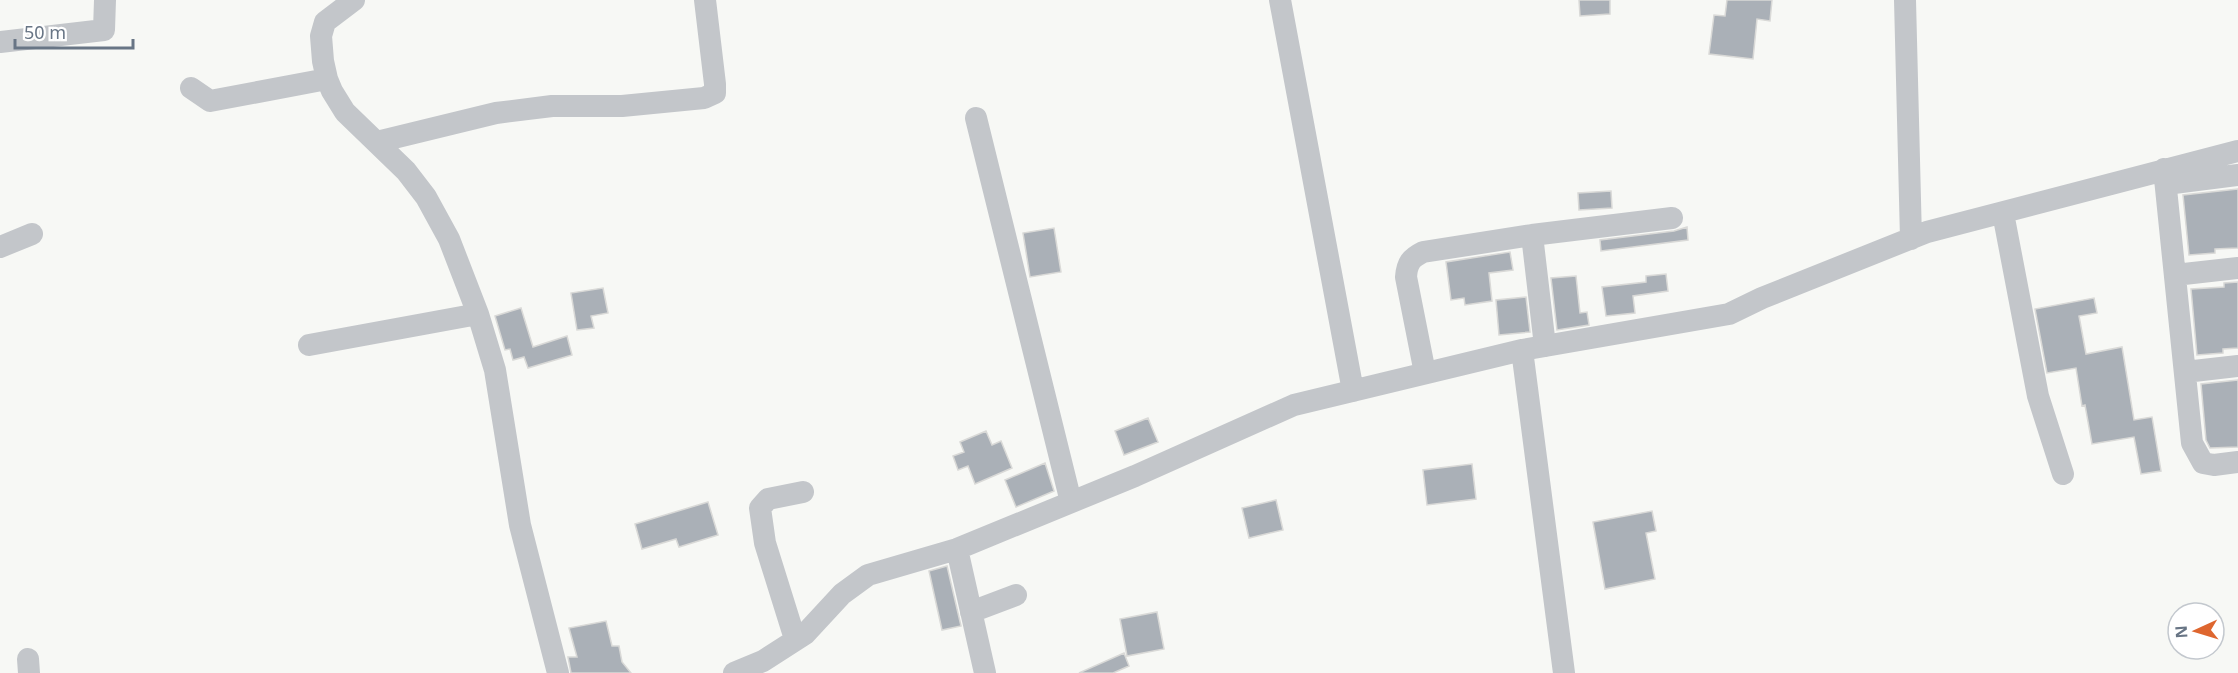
<svg xmlns="http://www.w3.org/2000/svg" width="2238" height="673" viewBox="0 0 2238 673" font-family="'Noto Sans',sans-serif">
<style>
.building{fill:#aab0b7;stroke:#d9d9d7;stroke-width:1.5}
.lines{fill:none;stroke-linecap:round;stroke-linejoin:round}
.minor{stroke:#c3c6ca;stroke-width:22}
</style>
<rect width="100%" height="100%" fill="#f7f8f5"/>
<path class="building" d="M1579,0H1610V14L1580,16Z
M1727,0H1772L1770,21L1757,19L1753,59L1709,54L1714,15L1725,16Z
M2238,189V248L2215,249V253L2189,255L2183,195Z
M1611,191L1612,208L1579,210L1578,193Z
M1687,227L1688,240L1601,251L1600,240L1674,231Z
M1054,228L1061,272L1030,277L1023,233Z
M1510,252L1513,270L1489,273L1492,301L1465,305L1464,298L1451,300L1446,262Z
M1666,274L1668,291L1633,296L1635,313L1606,316L1602,287L1646,282V276Z
M1576,276L1580,313L1587,312L1589,325L1557,330L1551,278Z
M2238,282V348L2223,349V353L2197,355L2191,289L2224,287V283Z
M603,288L608,313L591,316L594,328L577,330L571,293Z
M1526,297L1530,332L1499,335L1496,300Z
M2094,298L2097,313L2079,316L2086,354L2122,347L2134,420L2152,417L2161,471L2141,474L2134,437L2092,444L2085,405L2082,406L2076,368L2047,373L2035,309Z
M521,308L533,347L567,336L572,355L528,368L524,357L513,360L510,349L505,350L495,316Z
M2238,380V447L2210,448L2206,440L2201,384Z
M1148,418L1158,442L1124,455L1115,431Z
M986,431L992,445L1001,441L1012,468L975,484L968,466L958,470L953,456L964,452L960,442Z
M1045,463L1054,491L1016,507L1005,480Z
M1472,464L1476,499L1427,505L1423,470Z
M1276,500L1283,530L1249,538L1242,508Z
M708,502L718,535L679,547L676,539L642,549L635,524Z
M1652,511L1656,531L1646,533L1655,579L1605,589L1593,522Z
M947,566L961,626L942,630L929,571Z
M1157,612L1164,649L1127,656L1120,619Z
M606,621L612,646H619L622,662L631,673H571L568,657H577L569,628Z
M1124,653L1129,666L1113,673H1079Z"/>
<g class="lines">
<path class="minor" d="M354,0L325,22L321,36L323,61L327,79L332,91L345,112L406,171L426,197L449,239L478,314L495,370L520,525L558,673
M1280,0L1353,391
M1905,0L1911,239
M0,42L104,30L105,0
M191,88L210,101L327,79
M976,118L1071,502
M377,142L496,113L552,106H622L704,98L715,93V84L705,0
M2164,169L2192,443L2203,463L2214,465L2238,462
M2166,184L2238,175
M2003,213L2038,396L2063,474
M1532,235L1545,346
M0,247L32,234
M2175,275L2238,268
M309,345L478,314
M1522,350L1564,673
M2185,372L2238,366
M1425,373L1406,277C1407,263 1411,258 1423,252L1532,235L1672,218
M957,549L985,673
M971,612L1016,595
M795,639L765,543L760,508L768,499L803,492
M28,659L29,673
M734,673L763,661L805,634L842,594L868,575L957,549L1135,476L1294,405L1522,350L1729,314L1762,298L1927,232L2238,151"/>
</g>
<g transform="translate(2196 631) rotate(266)"><circle r="28" fill="#ffffff" stroke="#c3c8ce" stroke-width="1.5"/>
<path d="M0-4.5L10 22L0 15L-10 22Z" fill="#de662f"/>
<text y="-9" font-size="16" font-weight="bold" text-anchor="middle" fill="#687585">N</text>
</g>
<path d="M15 39v9h118v-9" fill="none" stroke="#687585" stroke-width="3"/>
<text x="24" y="39" font-size="18" fill="#687585" stroke="#ffffff" stroke-width="4.5" paint-order="stroke">50 m</text>
</svg>
